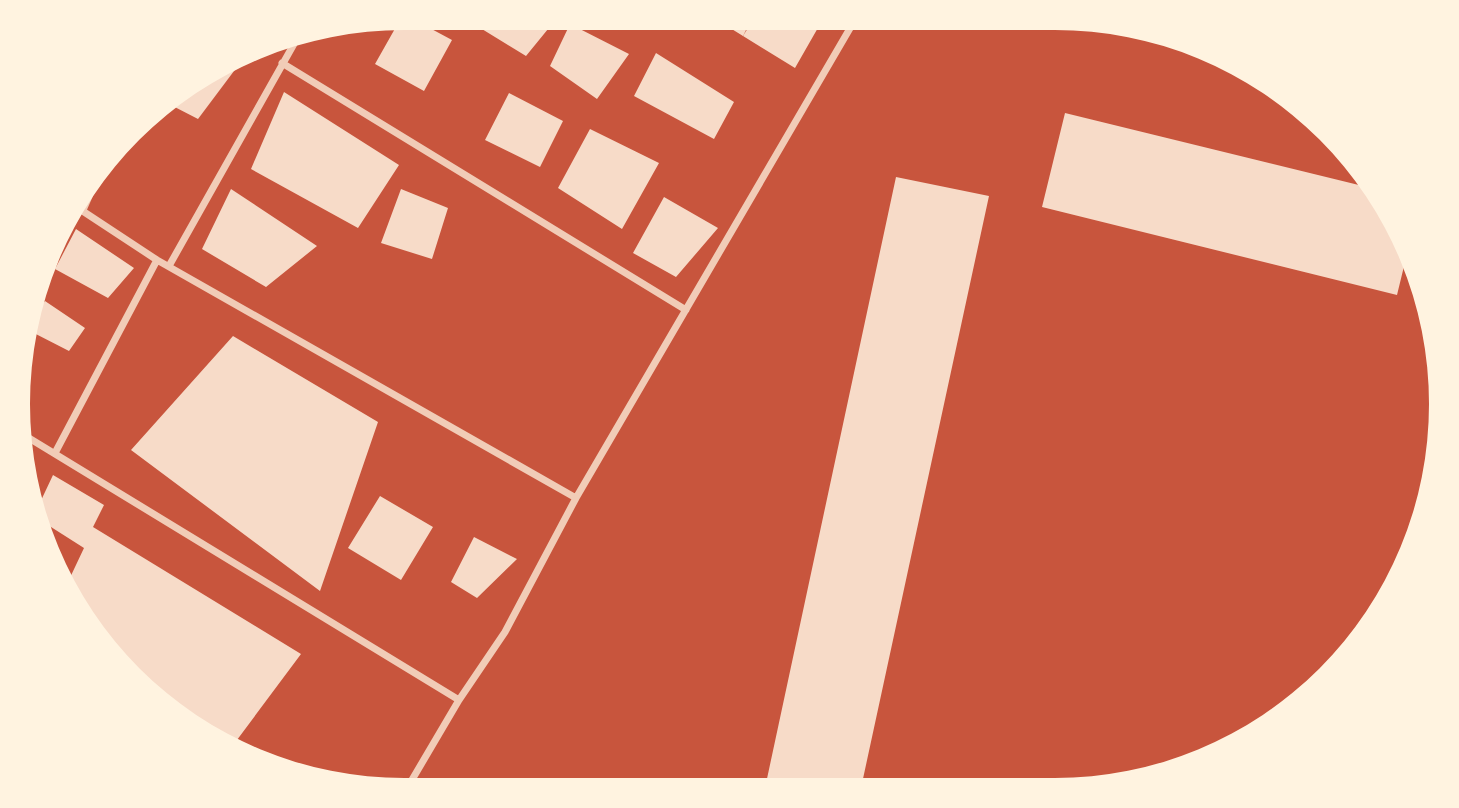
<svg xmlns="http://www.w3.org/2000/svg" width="1459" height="808" viewBox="0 0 1459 808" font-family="Rubik,sans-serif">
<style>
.building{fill:#f7dbc8}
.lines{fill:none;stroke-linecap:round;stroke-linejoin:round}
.minor{stroke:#f1ccb7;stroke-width:7}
</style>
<rect width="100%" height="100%" fill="#c8553d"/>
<path class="building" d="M401,18H411L452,40L424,91L375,64Z
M464,18H557L526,56Z
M714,18H752L743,36Z
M754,18H804L819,26L795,68L743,36Z
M570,24L629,54L597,99L550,66Z
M656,53L734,102L714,139L634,96Z
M231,64L237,67L198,119L165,102Z
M284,92L399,165L358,228L251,169Z
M509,93L563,121L540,167L485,140Z
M1065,113L1371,188L1406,258L1397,295L1042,207Z
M590,129L659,163L622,229L558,188Z
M896,177L989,196L861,788H765Z
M231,189L317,246L266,287L202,249Z
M401,189L448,208L432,259L381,243Z
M664,197L718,228L676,277L633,253Z
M76,229L134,268L108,298L55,269Z
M45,301L85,328L69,351L28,330L29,323Z
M233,336L378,422L320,591L131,450Z
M53,475L104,505L93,527L301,654L231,748L210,739L113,659L67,584L84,548L40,520L37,509Z
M380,496L433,527L401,580L348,548Z
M474,537L517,559L477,598L451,582Z"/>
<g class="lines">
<path class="minor" d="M282,63L686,310
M75,206L157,260L576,498
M83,210L100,171
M169,266L299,35
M19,432L459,700
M55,453L157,260
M406,790L459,700L505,632L576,498L856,18"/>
</g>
<path d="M0 0H1459V808H0ZM404 30H1055A374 374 0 0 1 1429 404V404A374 374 0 0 1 1055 778H404A374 374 0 0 1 30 404V404A374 374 0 0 1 404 30Z" fill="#fff3e0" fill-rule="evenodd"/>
</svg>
